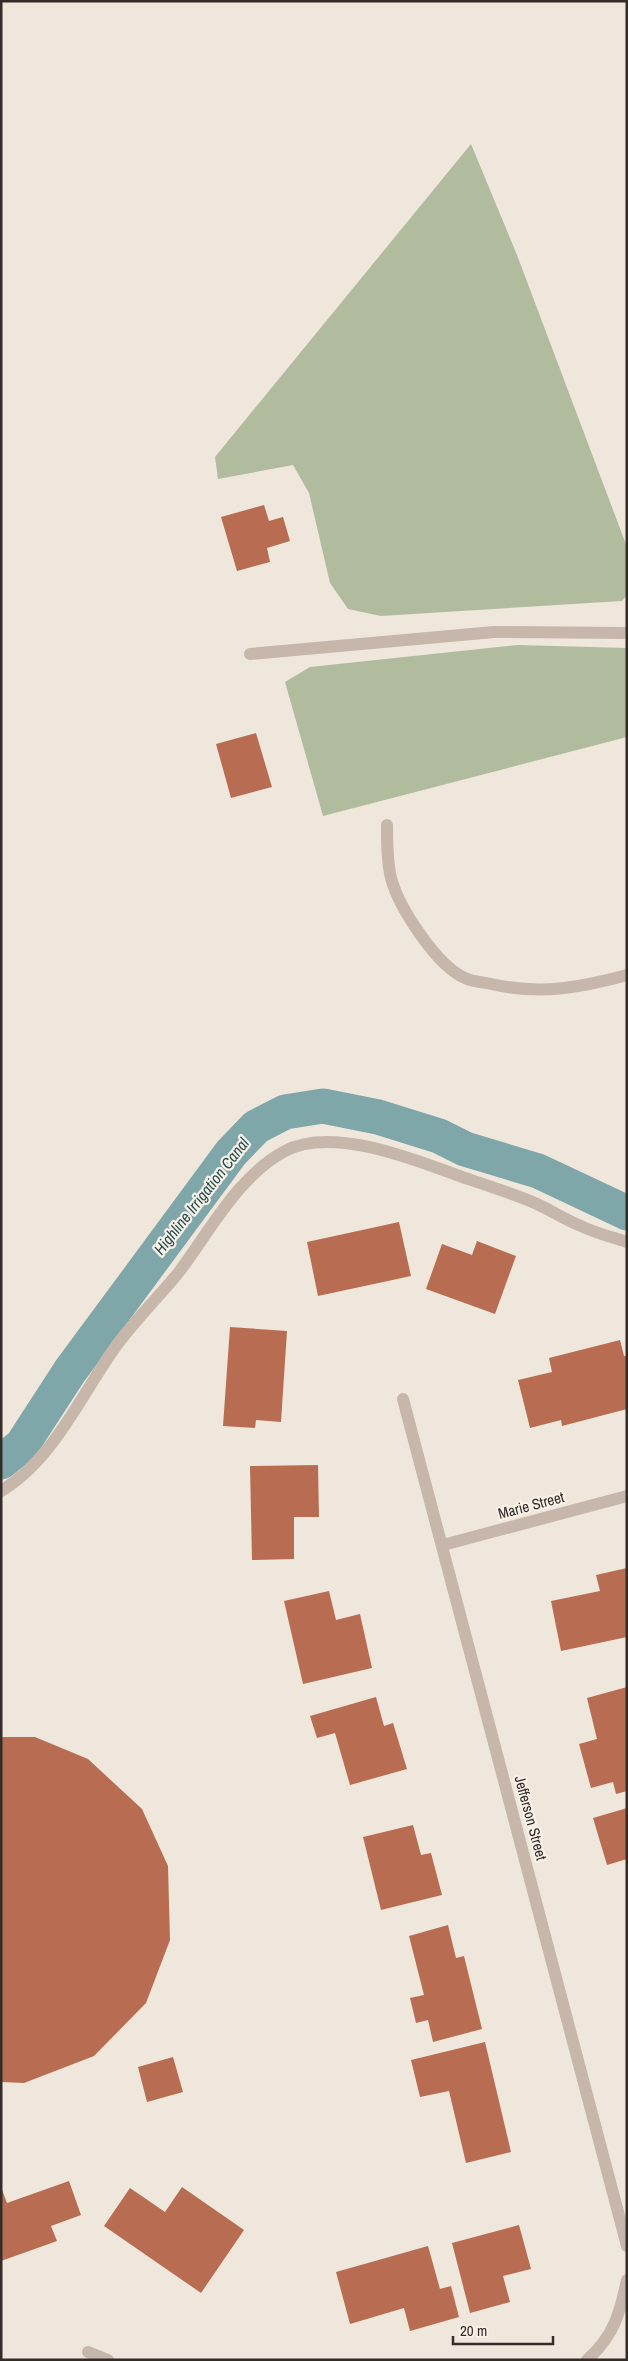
<svg xmlns="http://www.w3.org/2000/svg" width="628" height="2361" viewBox="0 0 628 2361" font-family="'Archivo Narrow',sans-serif">
<style>
.green{fill:#b1bc9e}
.lines{fill:none;stroke-linecap:round;stroke-linejoin:round}
.canal{stroke:#7fa6a9;stroke-width:35}
.building{fill:#b86d52}
.lane{stroke:#c6b7aa;stroke-width:12}
.street{stroke:#c6b7aa;stroke-width:12}
.labels{text-anchor:middle;dominant-baseline:central;stroke-width:4.5;stroke-linejoin:round;paint-order:stroke}
.street-label{font-size:15px;fill:#342c28;stroke:#f7f1e8}
.water-label{font-size:16px;font-style:italic;fill:#234c50;stroke:#f7f1e8}
</style>
<rect width="100%" height="100%" fill="#efe7dc"/>
<path class="green" d="M471,144L517,255L627,547V595L622,601L381,616L348,609L330,583L309,493L293,465L218,479L215,457Z
M518,645L627,648V737L323,816L285,682L310,667Z"/>
<g class="lines">
<path class="canal" d="M1,1462L22,1445L70,1371L231,1153L256,1127L285,1112L323,1106L378,1117L439,1136L465,1149L538,1171L627,1213"/>
</g>
<path class="building" d="M264,505L269,521L283,517L290,541L267,548L270,562L237,571L221,517Z
M256,733L272,787L231,798L216,744Z
M399,1222L411,1276L318,1296L307,1242Z
M477,1241L516,1256L495,1314L426,1289L442,1244L472,1255Z
M230,1327L287,1331L281,1422L256,1420L255,1428L223,1426Z
M620,1340L624,1356H627V1409L562,1426L561,1420L530,1428L518,1380L552,1372L549,1358Z
M318,1465L319,1517H294V1559L252,1560L250,1466Z
M627,1568V1637L561,1651L551,1601L600,1591L596,1575Z
M329,1591L336,1620L360,1614L372,1668L303,1684L284,1601Z
M627,1687V1791L616,1794L613,1782L591,1788L579,1744L597,1739L587,1698Z
M376,1697L384,1726L393,1723L407,1769L350,1785L335,1733L317,1738L310,1716Z
M1,1737H35L88,1759L142,1809L168,1866L170,1940L146,2003L94,2056L24,2083L1,2082Z
M627,1808V1859L607,1865L593,1818Z
M413,1825L421,1855L431,1853L442,1895L381,1910L363,1837Z
M448,1925L456,1958L464,1956L482,2029L433,2042L428,2020L416,2023L410,1998L424,1995L409,1936Z
M485,2042L511,2152L466,2163L449,2091L420,2097L411,2060Z
M173,2057L183,2092L147,2102L138,2067Z
M69,2181L81,2215L51,2226L57,2241L1,2261V2187L7,2203Z
M182,2187L244,2230L201,2293L104,2226L130,2188L165,2212Z
M519,2225L531,2269L503,2276L510,2302L470,2313L452,2243Z
M428,2246L440,2289L451,2286L459,2317L410,2331L404,2308L350,2324L336,2272Z"/>
<g class="lines">
<path class="lane" d="M250,654L494,632L627,633
M1,1491C53,1460 80,1397 114,1349C133,1322 158,1298 179,1272C210,1231 238,1176 285,1151C333,1125 418,1161 465,1178C489,1186 514,1194 537,1204C552,1211 566,1220 581,1226C595,1233 612,1237 627,1242"/>
<path class="street" d="M387,825C387,843 387,861 391,878C399,908 437,966 465,978C472,982 483,982 491,984C541,995 578,988 627,975
M403,1399L627,2246
M443,1545L627,1496
M88,2352L108,2360
M587,2360C614,2336 620,2313 627,2280"/>
</g>
<g class="labels">
<g class="street-label">
<text transform="translate(531 1505) rotate(-15)">Marie Street</text>
<text transform="translate(531 1818) rotate(75)">Jefferson Street</text>
</g>
<g class="water-label">
<text transform="translate(201 1196) rotate(-52)">Highline Irrigation Canal</text>
</g>
</g>
<rect width="628" height="2361" fill="none" stroke="#342c28" stroke-width="5"/>
<path d="M453 2336v8h100v-8" fill="none" stroke="#342c28" stroke-width="2.5"/>
<text x="460" y="2336" font-size="15" fill="#342c28" stroke="#f7f1e8" stroke-width="4" paint-order="stroke">20 m</text>
</svg>
